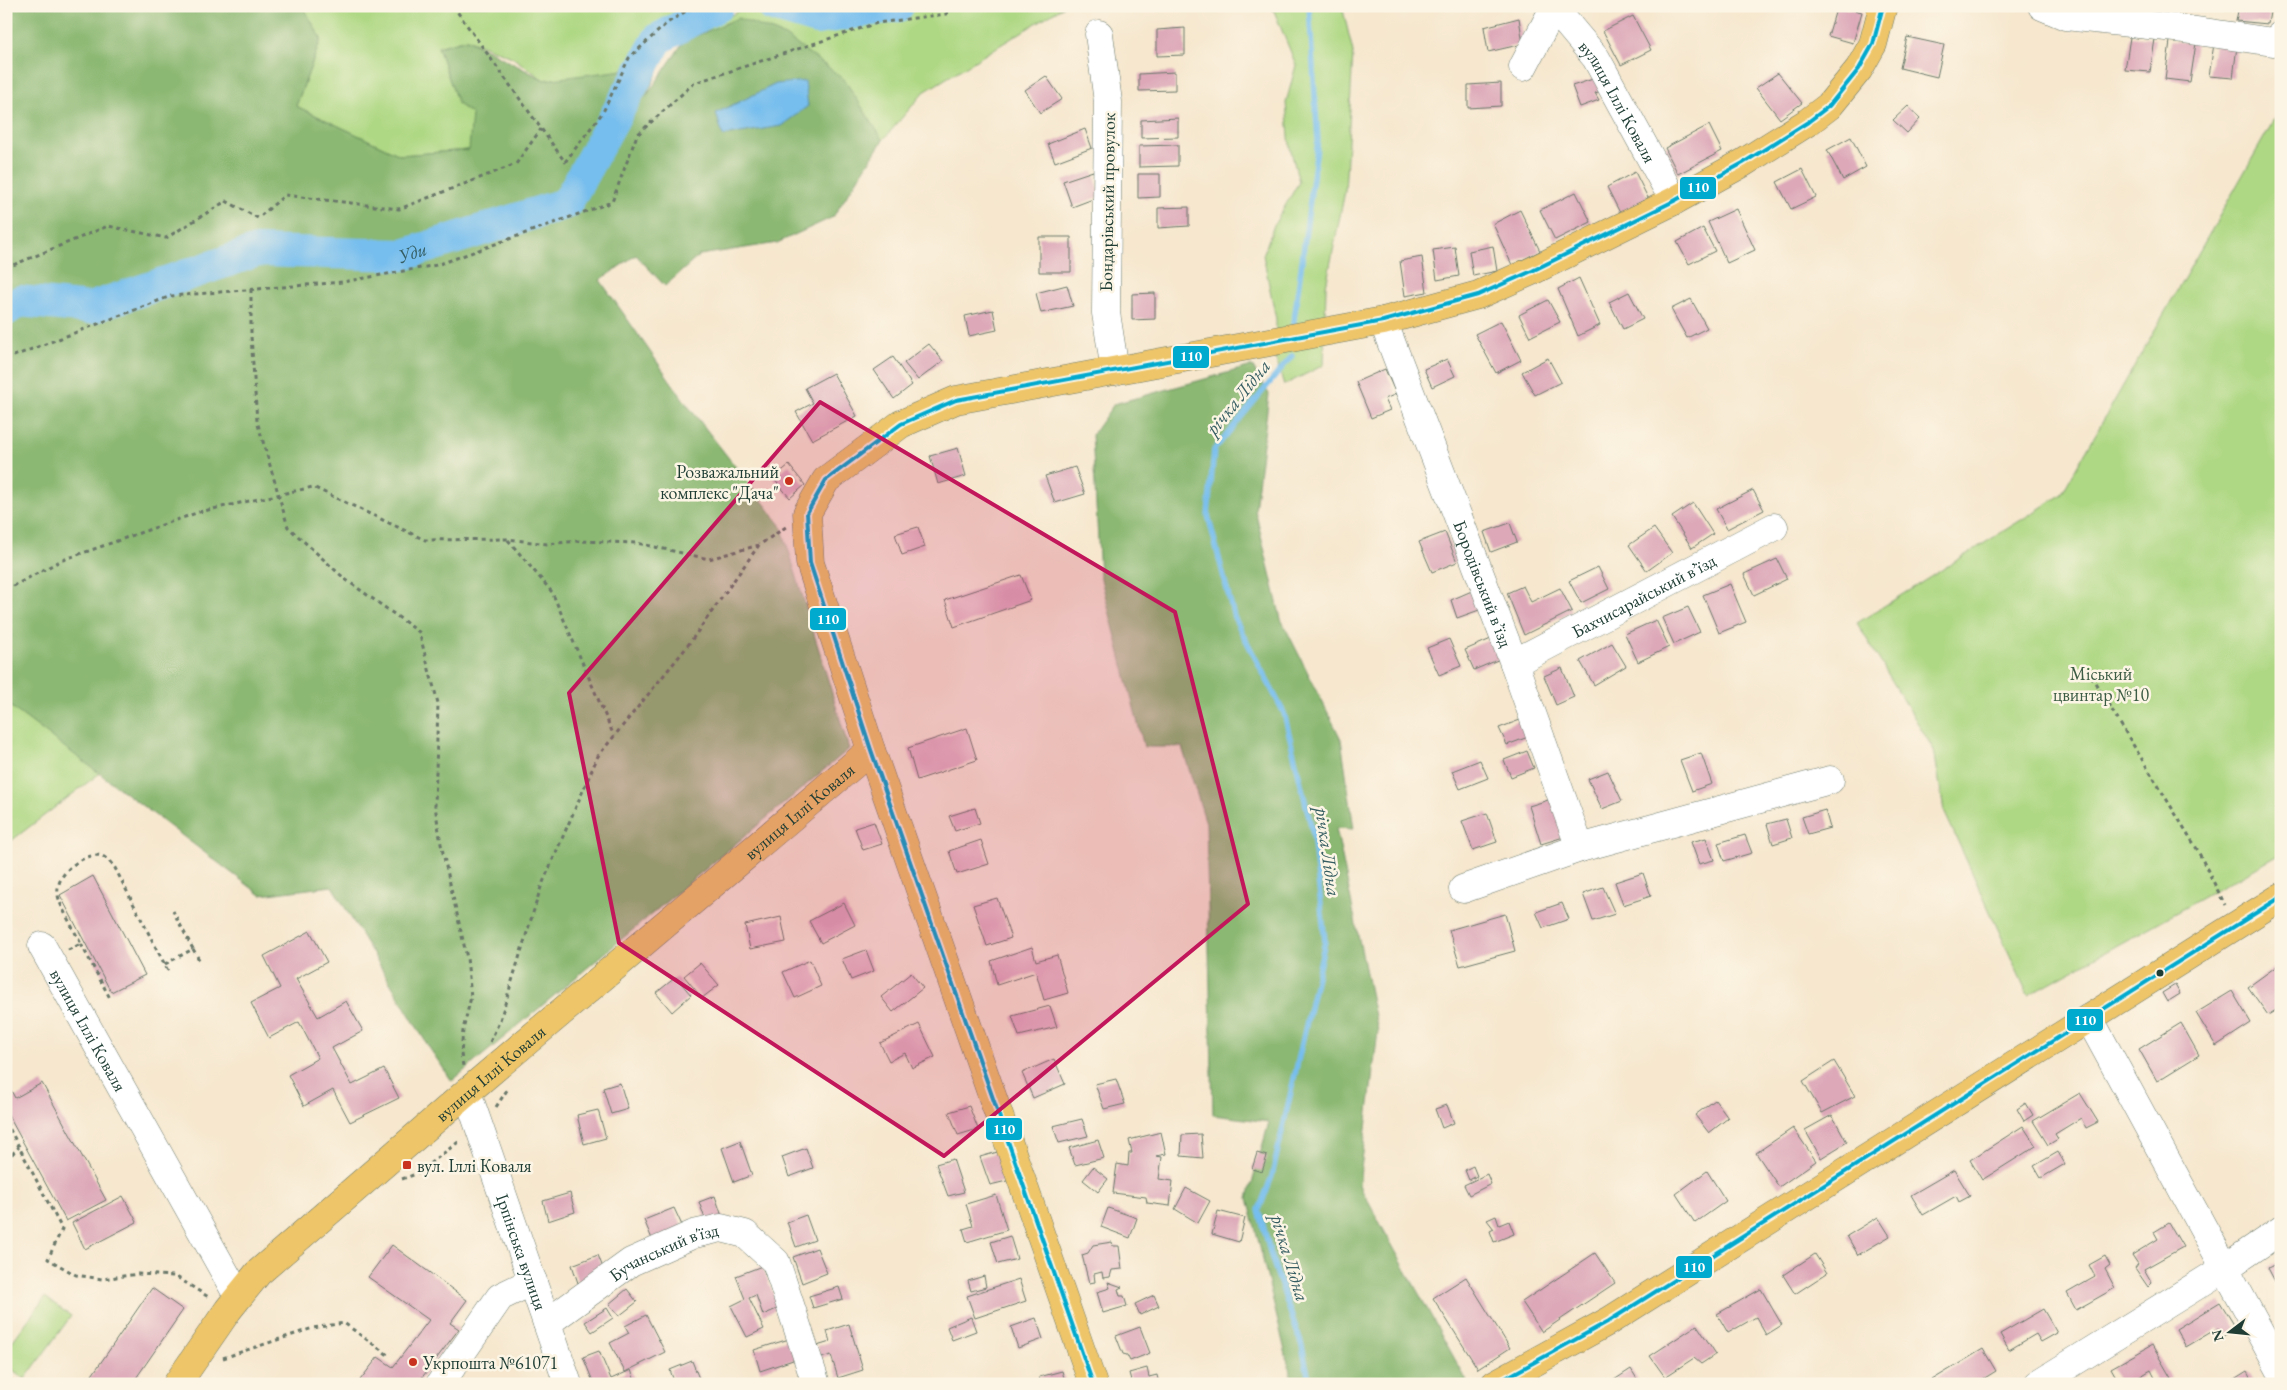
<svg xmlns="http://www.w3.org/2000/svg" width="2287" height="1390" viewBox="0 0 2287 1390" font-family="'EB Garamond',serif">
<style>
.green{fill:#afd884;stroke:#678a5c}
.forest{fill:#8bb872;stroke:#557a53}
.water{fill:#76beee;stroke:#4a7e91}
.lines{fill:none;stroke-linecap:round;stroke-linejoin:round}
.stream{stroke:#76beee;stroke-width:5.5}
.river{stroke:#76beee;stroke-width:32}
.building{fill:#dda9b9}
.minor-casing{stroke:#6a786a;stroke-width:29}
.major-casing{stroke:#6a786a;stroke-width:29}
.path{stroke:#6a786a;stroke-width:3;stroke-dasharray:4 4;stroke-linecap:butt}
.minor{stroke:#fff;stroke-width:28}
.major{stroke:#eec569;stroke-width:28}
.bus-1-casing{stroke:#fcf5e5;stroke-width:8}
.bus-1{stroke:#00a9ce;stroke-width:4}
.marked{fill:#c2185b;fill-opacity:0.2;stroke:#c2185b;stroke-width:4;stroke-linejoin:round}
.poi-dot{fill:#c8321e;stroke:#fcf5e5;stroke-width:2}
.bus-dot{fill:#1f3d34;stroke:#fcf5e5;stroke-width:2}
.labels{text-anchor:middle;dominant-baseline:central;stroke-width:5;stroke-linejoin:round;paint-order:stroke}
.street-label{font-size:18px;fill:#1f3d34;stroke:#fcf5e5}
.poi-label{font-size:18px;fill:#1f3d34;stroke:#fcf5e5;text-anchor:start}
.park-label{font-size:18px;fill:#3c5c44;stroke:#fcf5e5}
.water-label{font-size:19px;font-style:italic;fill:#355d62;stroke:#fcf5e5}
.line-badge{stroke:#fcf5e5;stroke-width:2}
.badge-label{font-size:14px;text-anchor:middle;font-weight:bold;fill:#fff}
</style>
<rect width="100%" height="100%" fill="#fcf5e5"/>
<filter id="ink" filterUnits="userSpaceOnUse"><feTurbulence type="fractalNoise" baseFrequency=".02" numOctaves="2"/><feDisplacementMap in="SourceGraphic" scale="10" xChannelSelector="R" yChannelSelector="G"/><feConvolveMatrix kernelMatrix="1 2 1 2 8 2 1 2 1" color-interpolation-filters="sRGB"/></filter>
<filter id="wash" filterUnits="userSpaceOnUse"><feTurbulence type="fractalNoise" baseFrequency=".0096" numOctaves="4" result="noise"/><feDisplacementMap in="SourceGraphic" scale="20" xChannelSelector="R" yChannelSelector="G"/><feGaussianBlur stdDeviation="1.12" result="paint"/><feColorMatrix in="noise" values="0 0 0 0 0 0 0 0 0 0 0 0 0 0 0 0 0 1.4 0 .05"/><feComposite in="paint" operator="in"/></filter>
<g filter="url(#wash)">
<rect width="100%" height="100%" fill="#f6e7ce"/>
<path class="green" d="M300,6H684L673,20L641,47L610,84L544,80L512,57L467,39L438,47L458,104L474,116L469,150L400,155L296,106L321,39Z
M898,6H1064L924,92L883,140L682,44L745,7L817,19Z
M1272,6H1342L1353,52L1350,109L1345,191L1326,286L1324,365L1284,385L1276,359V319L1263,255L1274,225L1299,182L1290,147L1286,103L1296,65Z
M2281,115V854L2028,995L1944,811L1934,750L1857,623L2061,495L2274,120Z
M6,703L100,773L7,844L6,843Z
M45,1297L71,1316L25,1379L6,1365V1350Z"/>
<path class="forest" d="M6,6H303L321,39L296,106L400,155L469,150L472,114L458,104L438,47L467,39L544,80L624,70L664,58L646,97L684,41L738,18L785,36L844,79L883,140L833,217L777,243L700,255L665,286L636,255L600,280L688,406L781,525L849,749L452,1081L430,1049L332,886L261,895L6,703Z
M1252,366L1269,394L1255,510L1281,619L1341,739L1354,829L1336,828L1378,1031L1359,1185L1468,1383L1465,1384H1293L1248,1198L1269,1122L1213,1115L1206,823L1182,747H1144L1100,575L1092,435L1114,404Z"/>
<path class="water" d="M805,81L808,106L781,126L723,136L716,113L776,84Z"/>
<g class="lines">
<path class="stream" d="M1293,328L1318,140L1309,6
M1292,356L1214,450L1208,515L1234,617L1284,713L1313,834L1325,941L1272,1176L1259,1210L1272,1259L1302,1346L1310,1384"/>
<g class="river">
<path d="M773,6L817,19L898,6"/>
<path id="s1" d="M6,310L20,301L90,308L257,251L403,255L567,203L658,39L718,6"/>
</g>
</g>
<g id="blocks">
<path class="building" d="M1837,6L1862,12L1853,43L1828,36Z
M2239,6H2271L2268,24L2236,21Z
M1633,16L1651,50L1621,65L1603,31Z
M1519,18L1523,44L1488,52L1484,27Z
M1185,28V55L1157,56V30Z
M1907,37L1944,45L1937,77L1900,68Z
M2130,37L2155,39L2150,72L2125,70Z
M2170,41L2196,43L2190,82L2165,79Z
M2214,44L2237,46L2233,78L2209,76Z
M1175,72V90L1139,91V74Z
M1778,73L1802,103L1780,119L1756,88Z
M1046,76L1062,99L1040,113L1025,90Z
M1602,76L1607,89L1595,93L1599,100L1580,107L1572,86Z
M1501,83V106L1468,108V85Z
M1908,106L1920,119L1907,133L1893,120Z
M1178,118V137L1141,138V120Z
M1709,125L1722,151L1678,174L1665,148Z
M1085,129L1092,148L1055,162L1048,144Z
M1851,137L1866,167L1843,180L1827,150Z
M1178,145V166L1139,167V146Z
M1802,169L1816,197L1791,209L1777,182Z
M1093,171L1101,196L1072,207L1063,181Z
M1635,172L1648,198L1620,213L1607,187Z
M1138,174H1160V197L1138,198Z
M1576,192L1591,222L1555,240L1540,210Z
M1189,207V226L1158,228V208Z
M1736,209L1755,250L1727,263L1708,222Z
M1520,210L1540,251L1512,265L1493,224Z
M1703,228L1715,251L1689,264L1677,242Z
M1039,237H1071V272H1039Z
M1493,246L1497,271L1473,276L1469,251Z
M1455,247L1459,276L1437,280L1433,250Z
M1422,257L1427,292L1405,296L1400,261Z
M1579,278L1600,325L1578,336L1558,289Z
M1067,285L1073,306L1041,313L1036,293Z
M1629,292L1643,319L1623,329L1609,302Z
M1155,293V319L1132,320V294Z
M1691,299L1707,328L1687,338L1671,309Z
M1548,300L1560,322L1530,337L1519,315Z
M993,310L997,330L969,336L965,316Z
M1501,321L1521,360L1496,373L1475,334Z
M929,344L943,361L918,380L904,363Z
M893,357L912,385L894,399L874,370Z
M1548,358L1561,382L1535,395L1522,372Z
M1447,359L1455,376L1432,387L1424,369Z
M1385,369L1396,394L1385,399L1390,410L1371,418L1356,382Z
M833,373L857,416L812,440L796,412L813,403L805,388Z
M958,448L966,476L938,484L930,456Z
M789,465L805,485L790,498L773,478Z
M1075,467L1085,494L1055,503L1045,476Z
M1753,490L1764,510L1727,529L1716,509Z
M1693,503L1713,534L1692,548L1672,517Z
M1510,523L1517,542L1491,552L1484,532Z
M918,527L925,547L902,555L895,534Z
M1654,528L1672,553L1647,571L1629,545Z
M1445,532L1457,562L1432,572L1419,542Z
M1777,559L1787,579L1754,595L1744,574Z
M1598,567L1609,589L1581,603L1569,581Z
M1021,575L1031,600L954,627L945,600Z
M1730,584L1746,622L1719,633L1703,595Z
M1523,586L1531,602L1560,588L1572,611L1524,635L1507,593Z
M1474,590L1482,609L1457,618L1451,600Z
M1688,607L1700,632L1674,644L1662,618Z
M1656,620L1669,647L1638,662L1625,634Z
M1449,639L1461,666L1439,675L1427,648Z
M1491,639L1500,659L1474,670L1465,650Z
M1612,643L1626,666L1594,685L1580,661Z
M1562,668L1574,697L1556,705L1544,676Z
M1520,720L1528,737L1507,745L1499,728Z
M967,728L977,760L917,780L908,748Z
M1527,751L1534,768L1511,777L1504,760Z
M1701,753L1712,784L1692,791L1680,760Z
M1480,760L1488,778L1460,789L1452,771Z
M1608,771L1622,801L1602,809L1588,779Z
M1558,797L1570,835L1541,844L1529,806Z
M975,808L980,823L955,831L949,816Z
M1825,810L1830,828L1808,834L1802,817Z
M1487,813L1497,842L1473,850L1462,821Z
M1786,819L1792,838L1773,844L1767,824Z
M874,822L882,844L863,850L855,828Z
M1745,835L1752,853L1724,861L1718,843Z
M1706,838L1714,860L1699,864L1691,842Z
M981,840L989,864L957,874L949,851Z
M1643,873L1651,896L1623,905L1615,882Z
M93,876L145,975L111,992L60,895Z
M1603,887L1615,914L1593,921L1583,894Z
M997,898L1011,938L987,946L973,905Z
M844,903L855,925L821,943L809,921Z
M1562,903L1569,919L1543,928L1536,912Z
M1505,914L1515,951L1460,966L1449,930Z
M781,917L786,942L750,949L745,925Z
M310,931L327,962L296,979L318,1017L346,1001L363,1031L332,1048L352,1085L384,1069L399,1098L350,1122L333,1090L304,1106L288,1075L318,1058L299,1022L269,1038L251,1003L280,988L264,956Z
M1032,947L1036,961L1057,955L1068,993L1044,1000L1036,972L997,985L991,961Z
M866,950L874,971L851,980L842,959Z
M810,960L821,986L795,998L783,972Z
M700,963L719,985L702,998L684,976Z
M2281,963V1007L2268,1015L2248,987Z
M911,973L923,988L893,1012L881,997Z
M676,977L691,995L672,1012L656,993Z
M2175,985L2180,994L2167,1002L2162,993Z
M2232,991L2251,1023L2216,1046L2196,1013Z
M1050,1006L1057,1027L1019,1036L1012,1016Z
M2181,1023L2199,1055L2157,1081L2139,1049Z
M919,1024L935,1057L912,1068L905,1053L889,1061L880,1043Z
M1054,1059L1065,1084L1033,1098L1022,1073Z
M1834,1061L1855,1096L1822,1113L1803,1081Z
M1116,1079L1125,1104L1104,1109L1095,1084Z
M6,1081L15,1098L42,1083L106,1200L66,1221L6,1111Z
M620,1083L628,1109L611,1114L603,1088Z
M2080,1093L2098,1122L2086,1128L2081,1118L2055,1134L2058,1139L2048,1145L2033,1121Z
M1715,1100L1728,1118L1709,1133L1695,1115Z
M2026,1103L2033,1115L2024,1121L2017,1109Z
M1447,1105L1454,1123L1442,1128L1435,1109Z
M969,1106L978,1129L958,1135L949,1112Z
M598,1110L606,1138L584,1144L577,1115Z
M1832,1115L1847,1142L1821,1158L1805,1130Z
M1082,1119L1088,1136L1059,1143L1053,1126Z
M2023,1126L2036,1146L1982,1180L1970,1160Z
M1793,1128L1816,1161L1779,1187L1756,1153Z
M1161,1132L1166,1154L1156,1156L1162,1157L1159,1179L1173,1181L1170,1206L1147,1203L1146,1197L1113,1193L1117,1164L1128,1166L1129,1153H1132L1129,1140Z
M1201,1134L1203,1158L1181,1156L1182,1135Z
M1098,1140L1104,1158L1075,1165L1069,1148Z
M740,1141L752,1175L734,1182L722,1148Z
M806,1148L813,1168L789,1177L782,1157Z
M1001,1151L1011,1180L990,1185L980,1157Z
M2058,1152L2065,1164L2041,1178L2034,1166Z
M1257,1153L1267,1156L1262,1172L1252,1169Z
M953,1159L964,1192L948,1196L936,1164Z
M1473,1166L1477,1176L1469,1180L1465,1170Z
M1093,1167L1108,1179L1098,1192L1083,1180Z
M1954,1170L1970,1196L1959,1202L1956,1196L1923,1215L1911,1195Z
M1707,1171L1726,1201L1695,1223L1676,1194Z
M1487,1174L1491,1184L1469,1195L1464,1185Z
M1186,1188L1210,1201L1198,1223L1175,1209Z
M570,1193L575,1212L548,1221L543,1201Z
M996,1195L1007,1230L967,1242L963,1229L973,1226L966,1204Z
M123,1196L137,1222L85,1249L72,1223Z
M715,1196L724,1222L708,1227L699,1202Z
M674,1208L686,1234L655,1246L644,1220Z
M1108,1208L1137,1218L1130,1238L1101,1227Z
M1218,1211L1245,1218L1239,1242L1212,1234Z
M806,1215L815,1240L796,1247L787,1222Z
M1496,1216L1499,1225L1509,1221L1514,1234L1494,1242L1490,1231L1494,1229L1487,1220Z
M1878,1217L1890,1236L1858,1255L1847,1236Z
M2169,1223L2183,1247L2144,1269L2152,1283L2148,1287L2135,1268L2138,1264L2132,1255L2158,1239L2154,1232Z
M1010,1236L1017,1259L998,1264L991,1242Z
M1112,1242L1113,1246H1119L1122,1269L1112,1270L1110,1277L1103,1278L1102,1272L1094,1274L1095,1282L1089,1283L1082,1255L1088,1253L1093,1245Z
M392,1245L467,1300L450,1323L459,1329L417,1384H357L378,1357L393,1367L429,1320L368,1277Z
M817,1248L827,1273L802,1283L793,1257Z
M1595,1253L1615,1283L1542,1332L1522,1302Z
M1815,1254L1827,1273L1795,1294L1783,1275Z
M598,1255L605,1273L578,1283L572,1265Z
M2105,1256L2110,1265L2105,1269L2115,1288L2076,1310L2067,1293L2095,1277L2089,1265Z
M2281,1261V1293L2268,1268Z
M762,1266L779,1308L763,1315L756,1295L749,1298L764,1329L747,1337L731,1306L745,1299L736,1276Z
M984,1276L986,1287L971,1291L968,1281Z
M1466,1277L1510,1348L1478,1369L1433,1298Z
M1019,1279L1026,1301L975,1318L967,1296Z
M1108,1282L1122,1287L1118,1289L1120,1296H1124L1127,1306L1103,1313L1097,1292L1110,1288Z
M839,1287L843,1299L813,1308L809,1296Z
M152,1288L183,1310L132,1384H86Z
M627,1289L637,1302L619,1316L609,1304Z
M1761,1289L1782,1325L1766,1335L1756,1317L1728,1333L1717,1314Z
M1154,1295L1159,1306L1140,1315L1135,1304Z
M2220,1302L2236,1328L2223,1336L2218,1328L2186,1347L2176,1329Z
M607,1308L613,1318L592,1332L585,1322Z
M2043,1309L2057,1333L2041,1342L2036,1334L2009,1350L2000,1334Z
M646,1315L665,1352L625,1372L610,1343L629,1333L625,1326Z
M971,1317L976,1331L952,1340L947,1327Z
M1036,1318L1043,1339L1018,1348L1011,1327Z
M849,1324L863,1370L838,1378L831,1355L821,1358L817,1346L830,1342L827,1331Z
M1697,1325L1716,1354L1701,1364L1694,1358L1665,1377L1650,1356Z
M1140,1327L1150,1353L1130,1361L1127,1355L1123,1354L1116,1336Z
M789,1339L796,1359L760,1371L754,1350Z
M2152,1345L2171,1378L2158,1384L2151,1370L2127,1384H2120L2111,1368Z
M1983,1349L1996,1371L1975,1384H1935L1932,1380Z
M599,1351L611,1379L631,1370L636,1384H594L583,1357Z
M692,1361L700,1381L693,1384H675L670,1370Z
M1147,1368L1149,1377L1157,1375L1159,1384H1132L1129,1373Z
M1631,1369L1640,1384H1608Z
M1062,1371L1066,1384H1041L1039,1377Z
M2247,1371L2254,1384H2232L2231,1381Z"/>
</g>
</g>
<g filter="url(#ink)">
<use href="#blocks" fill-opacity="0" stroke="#6a786a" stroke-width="1"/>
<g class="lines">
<g class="minor-casing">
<g id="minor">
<path id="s2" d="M1555,6L1554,8L1596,58L1674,201"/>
<path d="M2042,6L2066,16L2176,28L2273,42L2281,35"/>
<path d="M1099,34L1108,102L1106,313L1115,371"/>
<path d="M1523,67L1554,8"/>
<path id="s3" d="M1383,321L1514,663L1580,848"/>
<path id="s4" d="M1514,663L1774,527"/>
<path d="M1463,889L1580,848L1830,780"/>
<path id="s5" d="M42,946L238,1296"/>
<path d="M2089,1018L2281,1371"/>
<path id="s6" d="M467,1092L568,1384"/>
<path id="s7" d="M547,1323L631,1262L694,1234L721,1228L745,1234L776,1262L816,1384"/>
<path d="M440,1384L500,1297L533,1281"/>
<path d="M2038,1384L2225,1268L2281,1230"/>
</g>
</g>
<g class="major-casing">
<g id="major">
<path id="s8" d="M177,1384L228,1310L258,1273L467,1092L871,750"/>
<path d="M1093,1384L871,750L810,563L807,513L826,480L901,424L956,400L1383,321L1478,295L1532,271L1674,201L1743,163L1808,122L1829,106L1859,69L1873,44L1883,6"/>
<path d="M1495,1384L1609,1321L2281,897"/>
</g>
</g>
<path class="path" d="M453,6L565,162L603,112L629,58L667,23L694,6
M6,268L108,226L166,238L226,201L258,218L285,195L399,209L516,164L541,129
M251,289V336L257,421L288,527L345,579L419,632L438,703L435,806L441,844L467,958L471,997L463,1030L461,1054L463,1066
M6,359L171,296L343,282L437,265L612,202L637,135L694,83L877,23L946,14L957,6
M508,540L552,592L614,736
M6,590L60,561L199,512L313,487L425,540L508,539L547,544L579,541L637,543L709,559L759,545
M2091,676L2197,849L2225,905
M81,944L111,1000
M193,949L201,963
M68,950L81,944C76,933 59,905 58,895C55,875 78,857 97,855C105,855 111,863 115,868L168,971
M165,964L193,949L173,911
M490,1042L500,1020L541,887L598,756L686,648L759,545L786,527
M496,1107L509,1087
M6,1122L62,1229L48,1259L76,1275L102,1279L138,1274L175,1276L210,1298
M6,1160L19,1147
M402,1179L416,1174L461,1140
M223,1358L313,1328L344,1323L388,1355"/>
<use href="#minor" class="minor"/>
<use href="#major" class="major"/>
<g class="bus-1-casing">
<path id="bus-1" d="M1093,1384L871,750L810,563L807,513L826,480L901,424L956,400L1383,321L1478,295L1532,271L1674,201L1743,163L1808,122L1829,106L1859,69L1873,44L1883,6
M1495,1384L1609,1321L2281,897"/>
</g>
<use href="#bus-1" class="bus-1"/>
</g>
</g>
<path class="marked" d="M820,402L1175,612L1248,904L944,1156L619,943L569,693Z"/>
<g class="poi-dot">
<circle cx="789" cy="481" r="5"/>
<rect x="402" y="1160" width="10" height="10" rx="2.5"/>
<circle cx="413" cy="1362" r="5"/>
</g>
<circle class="bus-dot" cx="2160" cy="973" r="4.5"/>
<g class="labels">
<g class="street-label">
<text stroke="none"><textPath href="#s2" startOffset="116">вулиця Іллі Коваля</textPath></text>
<text transform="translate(1107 202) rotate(-89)">Бондарівський провулок</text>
<text stroke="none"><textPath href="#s3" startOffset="281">Бородівський в’їзд</textPath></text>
<text stroke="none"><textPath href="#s4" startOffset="146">Бахчисарайський в’їзд</textPath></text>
<text stroke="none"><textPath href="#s8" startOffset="849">вулиця Іллі Коваля</textPath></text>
<text stroke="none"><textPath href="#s5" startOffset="96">вулиця Іллі Коваля</textPath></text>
<text stroke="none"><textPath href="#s8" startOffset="444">вулиця Іллі Коваля</textPath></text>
<text stroke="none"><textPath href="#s6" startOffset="169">Ірпінська вулиця</textPath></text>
<text stroke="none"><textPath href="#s7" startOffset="138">Бучанський в'їзд</textPath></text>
</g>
<g class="poi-label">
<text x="779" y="471" text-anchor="end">Розважальний<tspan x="779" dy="21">комплекс "Дача"</tspan></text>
<text x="417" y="1165">вул. Іллі Коваля</text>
<text x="423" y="1362">Укрпошта №61071</text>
</g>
<g class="park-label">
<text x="2101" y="673">Міський<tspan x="2101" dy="21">цвинтар №10</tspan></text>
</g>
<g class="water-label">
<text stroke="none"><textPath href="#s1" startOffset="419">Уди</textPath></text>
<text transform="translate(1238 397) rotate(-51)">річка Лідна</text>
<text transform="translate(1328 852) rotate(82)">річка Лідна</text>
<text transform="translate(1290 1258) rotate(73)">річка Лідна</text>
</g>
</g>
<g class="line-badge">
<rect x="1679" y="176" width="38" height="24" rx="5" fill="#00a9ce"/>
<rect x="1172" y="345" width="38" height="24" rx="5" fill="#00a9ce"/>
<rect x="809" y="607" width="38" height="24" rx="5" fill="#00a9ce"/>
<rect x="2066" y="1008" width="38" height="24" rx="5" fill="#00a9ce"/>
<rect x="985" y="1117" width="38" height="24" rx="5" fill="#00a9ce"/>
<rect x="1675" y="1255" width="38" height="24" rx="5" fill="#00a9ce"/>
</g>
<g class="badge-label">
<text x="1698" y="192">110</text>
<text x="1191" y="361">110</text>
<text x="828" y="624">110</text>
<text x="2085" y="1025">110</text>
<text x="1004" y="1134">110</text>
<text x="1694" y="1272">110</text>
</g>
<rect width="2287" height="1390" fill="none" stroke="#fcf5e5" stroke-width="25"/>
<g transform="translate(2230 1332) rotate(254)" stroke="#fcf5e5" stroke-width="4" paint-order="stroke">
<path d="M0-4L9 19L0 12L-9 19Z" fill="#1f3d34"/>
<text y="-8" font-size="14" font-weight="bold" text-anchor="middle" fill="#1f3d34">N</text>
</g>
</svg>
